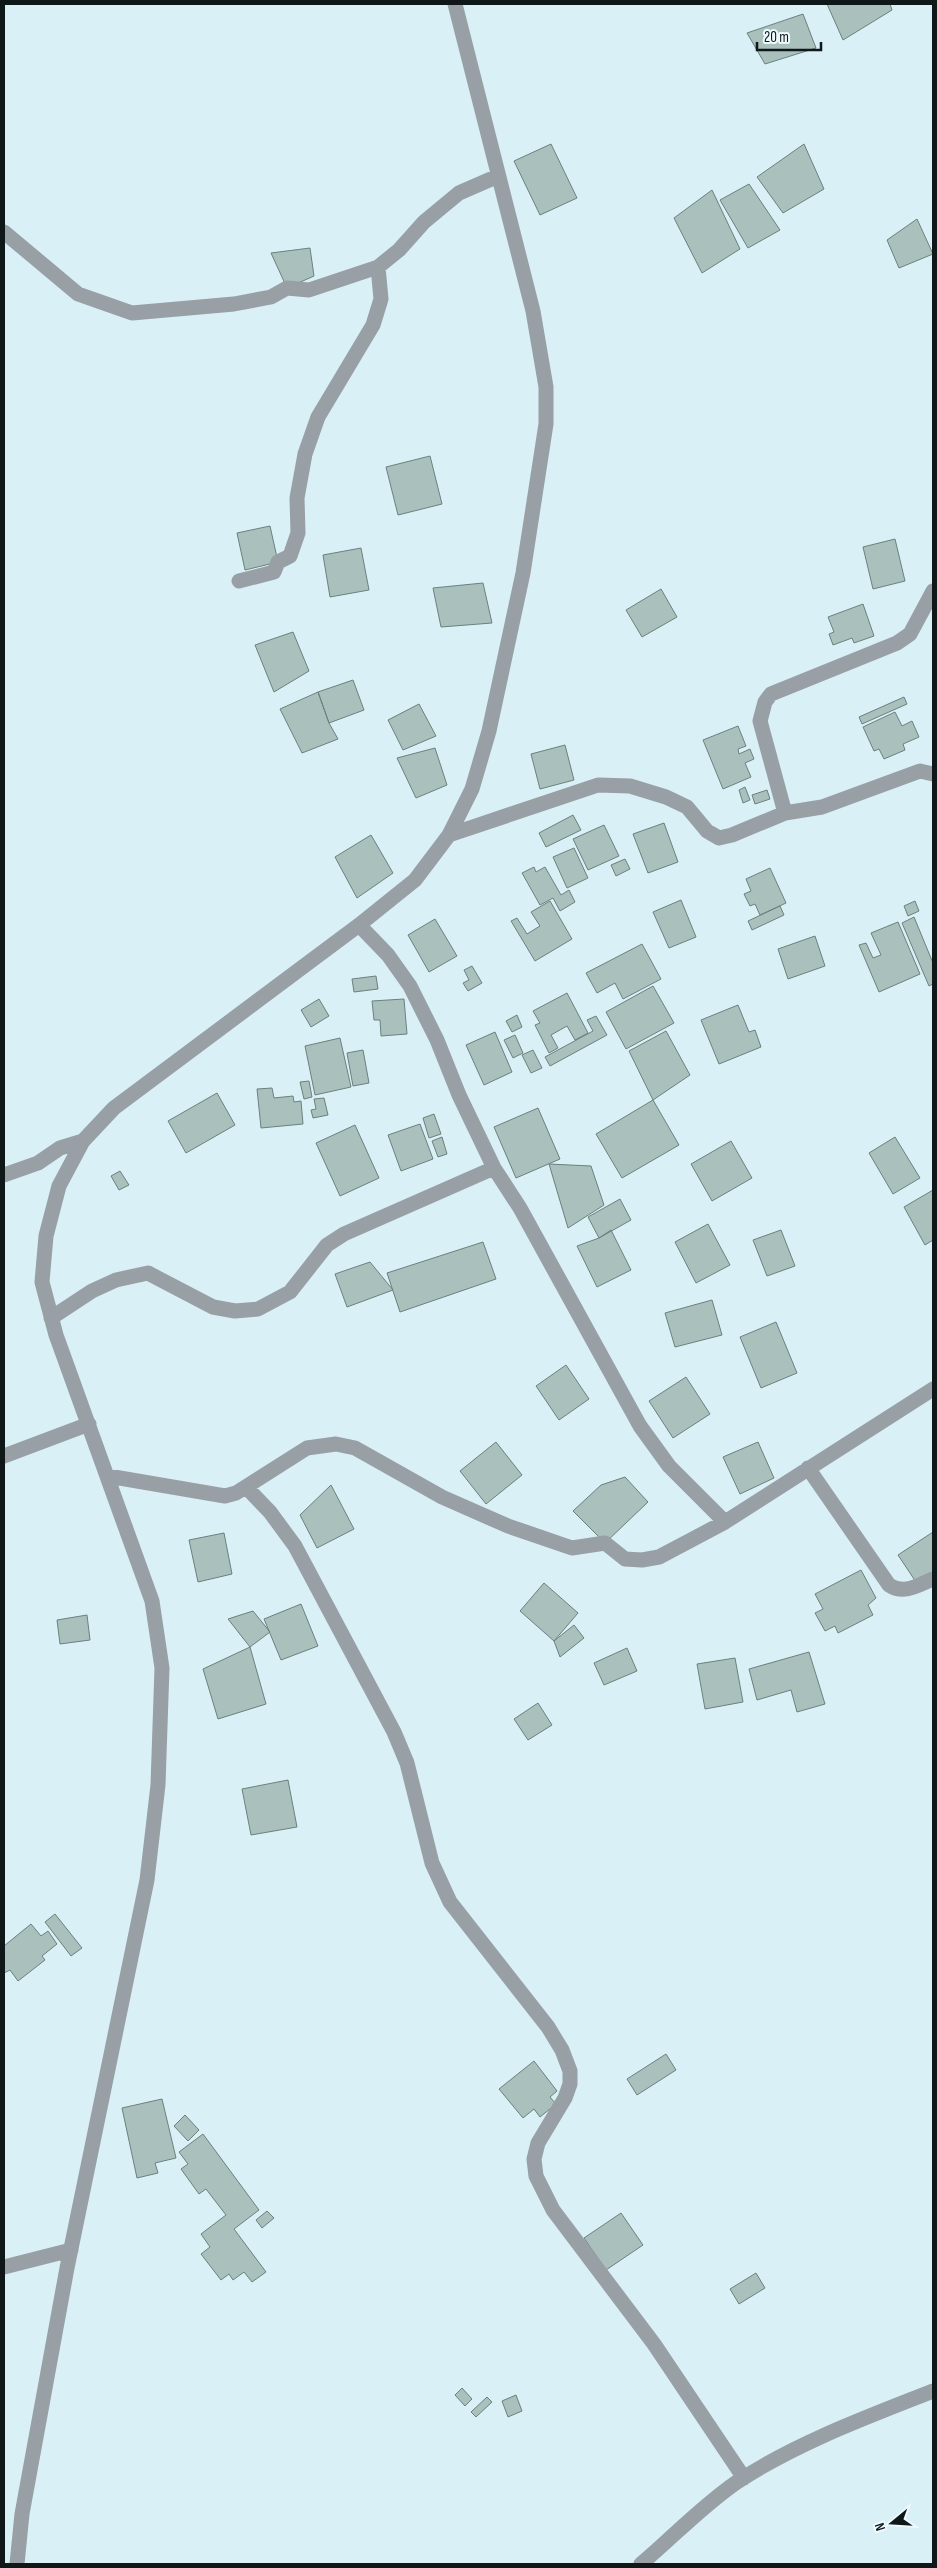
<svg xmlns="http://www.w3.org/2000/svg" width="937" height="2568" viewBox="0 0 937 2568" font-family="'Sofia Sans Condensed',sans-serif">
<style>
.building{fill:#a9c0bd;stroke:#6b817e}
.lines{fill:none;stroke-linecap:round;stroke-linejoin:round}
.minor{stroke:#989fa5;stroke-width:15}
</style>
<rect width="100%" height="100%" fill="#d8f0f6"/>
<path class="building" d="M827,4H890L892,10L843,40Z
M803,14L816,48L765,64L747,33Z
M551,144L577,198L540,215L514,161Z
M804,144L824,189L783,213L757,177Z
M749,184L780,230L748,248L720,200Z
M712,190L740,249L702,273L674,218Z
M917,219L933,254L899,268L887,240Z
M310,248L314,276L287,288L271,253Z
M430,456L442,504L398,515L386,467Z
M270,526L278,562L245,570L237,533Z
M895,539L905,581L873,589L863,547Z
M361,548L369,590L330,597L323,555Z
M483,583L492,623L441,627L433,588Z
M661,589L677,617L642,637L626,610Z
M863,604L874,636L854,643L852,638L833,645L829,634L834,632L828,617Z
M293,632L309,671L274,692L255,645Z
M353,680L364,710L329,723L318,692Z
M318,692L329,723L338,739L302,753L280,709Z
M904,697L907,704L862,724L859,717Z
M419,704L436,736L403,750L388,720Z
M895,712L902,726L912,721L919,737L903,744L905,750L884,759L879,749L874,751L863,727Z
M738,726L746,746L738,749L739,754L750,749L754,759L745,763L751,777L723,789L703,740Z
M565,745L574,780L540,789L531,754Z
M435,748L447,785L416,798L397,758Z
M745,787L750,800L743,803L739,790Z
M767,790L770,799L755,804L752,795Z
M573,815L581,830L546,847L539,833Z
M664,823L678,862L648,873L633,834Z
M604,825L619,856L588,870L573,839Z
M371,835L393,873L357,898L335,857Z
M574,848L588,878L567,888L553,857Z
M625,859L630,869L616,876L611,865Z
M534,867L536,872L545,867L561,895L569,890L575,902L560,911L553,898L540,905L522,873Z
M770,868L786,903L760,915L755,904L750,906L744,894L751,891L746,879Z
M681,900L696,937L669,948L653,912Z
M550,901L572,939L535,961L511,921L517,918L527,934L540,926L531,912Z
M915,901L919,911L908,916L904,906Z
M780,906L784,915L752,930L748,921Z
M914,917L933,963V984L929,986L902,923Z
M435,919L457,956L429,972L408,935Z
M898,922L920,974L879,992L859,945L866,943L873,958L881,955L871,933Z
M815,936L825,966L788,979L778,949Z
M642,944L661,979L623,999L615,983L597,993L586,973Z
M472,966L482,983L468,991L463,983L469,980L464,970Z
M376,976L378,989L354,992L352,979Z
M653,986L674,1023L626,1049L606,1012Z
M567,993L588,1033L575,1040L567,1026L551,1035L558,1048L549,1053L535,1025L540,1023L533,1011Z
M319,999L329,1016L311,1027L301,1010Z
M404,999L407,1034L381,1036L380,1020H374L372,1001Z
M738,1005L749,1032L755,1030L761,1047L719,1064L701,1020Z
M517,1015L522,1027L512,1032L506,1021Z
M596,1016L607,1035L550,1066L545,1057L593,1031L587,1020Z
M666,1031L690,1075L653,1100L629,1051Z
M495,1032L512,1072L484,1085L466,1045Z
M515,1035L523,1053L513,1058L504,1040Z
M340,1038L351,1087L315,1095L305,1046Z
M363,1050L369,1083L353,1086L347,1053Z
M533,1050L542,1068L531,1073L522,1055Z
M309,1081L312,1097L304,1099L300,1082Z
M272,1088L274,1098L293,1096L294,1102L301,1101L303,1124L261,1128L257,1089Z
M217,1093L235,1125L186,1153L168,1121Z
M324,1098L328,1115L313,1118L311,1110L316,1109L314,1099Z
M653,1100L679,1145L622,1178L596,1134Z
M538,1108L560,1159L516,1178L494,1127Z
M434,1114L441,1134L429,1138L423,1118Z
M420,1124L433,1159L401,1171L388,1135Z
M355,1125L379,1178L340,1196L316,1143Z
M442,1137L447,1154L438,1157L432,1141Z
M895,1137L920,1178L893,1194L869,1153Z
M731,1141L752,1178L712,1201L691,1164Z
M549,1164L591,1166L604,1205L568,1228Z
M120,1171L129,1185L119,1190L111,1176Z
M933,1190V1240L925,1245L904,1207Z
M620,1199L631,1220L599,1238L588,1217Z
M708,1224L730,1265L696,1283L675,1242Z
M611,1230L631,1270L597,1287L577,1246L599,1238Z
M781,1230L795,1266L767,1276L753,1240Z
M483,1242L496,1279L400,1312L387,1273Z
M370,1262L393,1290L347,1307L335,1274Z
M712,1300L722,1335L675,1347L665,1313Z
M776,1322L797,1373L761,1388L740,1337Z
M566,1365L589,1399L559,1420L536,1386Z
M686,1377L710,1414L673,1438L649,1401Z
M496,1442L522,1475L486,1504L460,1471Z
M758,1442L774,1478L740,1494L723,1457Z
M625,1477L648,1502L605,1543L573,1511L601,1485Z
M331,1485L354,1529L317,1548L300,1515Z
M933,1532V1575L918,1585L898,1555Z
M224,1533L232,1574L198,1582L189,1540Z
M861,1570L876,1598L868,1605L873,1615L838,1633L835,1626L825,1631L815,1613L823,1609L815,1594Z
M544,1583L578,1613L554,1641L520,1611Z
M301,1604L318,1646L281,1660L264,1619Z
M253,1611L270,1632L250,1647L228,1619Z
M87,1615L90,1640L60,1644L57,1620Z
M574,1625L584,1638L560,1657L554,1641Z
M250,1647L266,1704L218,1719L203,1669Z
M627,1648L637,1671L604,1685L594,1663Z
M809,1652L825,1704L797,1712L791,1690L757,1700L749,1669Z
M735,1658L743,1702L705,1709L697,1664Z
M538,1703L552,1725L528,1740L514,1719Z
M288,1780L297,1827L251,1835L242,1789Z
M55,1914L82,1948L71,1956L45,1922Z
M31,1924L41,1936L48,1931L57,1944L42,1956L45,1960L18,1981L10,1970L4,1973V1946Z
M666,2054L676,2070L637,2095L627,2079Z
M534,2061L557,2091L550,2097L556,2104L540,2117L534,2109L523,2118L499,2089Z
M162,2099L176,2158L155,2163L158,2173L137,2178L122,2108Z
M185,2115L199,2130L188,2141L174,2126Z
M203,2134L259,2210L234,2229L266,2272L252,2282L244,2272L233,2280L229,2274L221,2280L201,2254L210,2247L201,2234L226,2215L206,2189L199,2194L181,2169L188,2164L179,2152Z
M267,2211L274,2218L262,2228L256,2220Z
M621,2213L643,2245L606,2270L584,2238Z
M756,2273L765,2288L739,2304L730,2289Z
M462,2388L472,2399L465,2406L455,2395Z
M516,2395L522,2411L508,2417L502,2401Z
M487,2397L492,2402L476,2417L471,2412Z"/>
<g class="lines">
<path class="minor" d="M4,232L78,294L132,313L234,304L271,297L287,288L309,290L378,267L399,250L424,222L459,193L498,176
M239,581L274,572L278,562L290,556L298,533L297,498L305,454L318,417L373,325L381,299L378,267
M785,813L760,721L765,702L771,694L897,643L910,634L933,591
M449,835L598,785L630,786L666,797L687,807L707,831L719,838L732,835L785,813L822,807L920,771L933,774
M359,925L388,955L410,986L437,1040L459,1095L494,1168L520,1208L640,1426L669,1466L725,1522
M4,1175L38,1163L60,1148L83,1141
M51,1318L92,1291L116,1280L148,1273L213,1307L235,1311L258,1309L290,1292L327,1245L344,1234L494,1168
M4,1456L89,1424
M808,1468L889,1585C904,1595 918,1585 933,1579
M108,1476L225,1496L236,1493L307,1448L336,1444L355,1448L442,1497L508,1526L572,1548L605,1543L625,1559L642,1560L659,1557L725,1522L933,1389
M246,1487L270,1512L295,1546L394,1732L407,1763L432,1863L450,1902L548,2027L562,2050L570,2071V2084L565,2098L538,2143L534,2159L536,2176L553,2210L654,2344L744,2478
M4,2267L71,2250
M17,2564L22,2514L67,2268L147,1880L158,1785L162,1668L152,1601L56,1335L42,1282L46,1236L59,1186L83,1141L114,1108L359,925L415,880L449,835L472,789L489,731L523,573L546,424V387L533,311L455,4
M641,2564C673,2537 702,2506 737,2482C796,2443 867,2417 933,2391"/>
</g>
<rect width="937" height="2568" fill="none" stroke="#0f1719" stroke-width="10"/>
<g transform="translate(892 2523) rotate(252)" stroke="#edfbff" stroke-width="4" paint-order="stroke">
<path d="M0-4L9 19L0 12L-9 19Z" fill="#0f1719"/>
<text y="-8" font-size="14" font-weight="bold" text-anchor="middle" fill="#0f1719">N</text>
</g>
<path d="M757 42v8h64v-8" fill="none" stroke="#0f1719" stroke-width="2.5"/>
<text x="764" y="42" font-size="15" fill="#0f1719" stroke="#edfbff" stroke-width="4" paint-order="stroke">20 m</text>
</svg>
